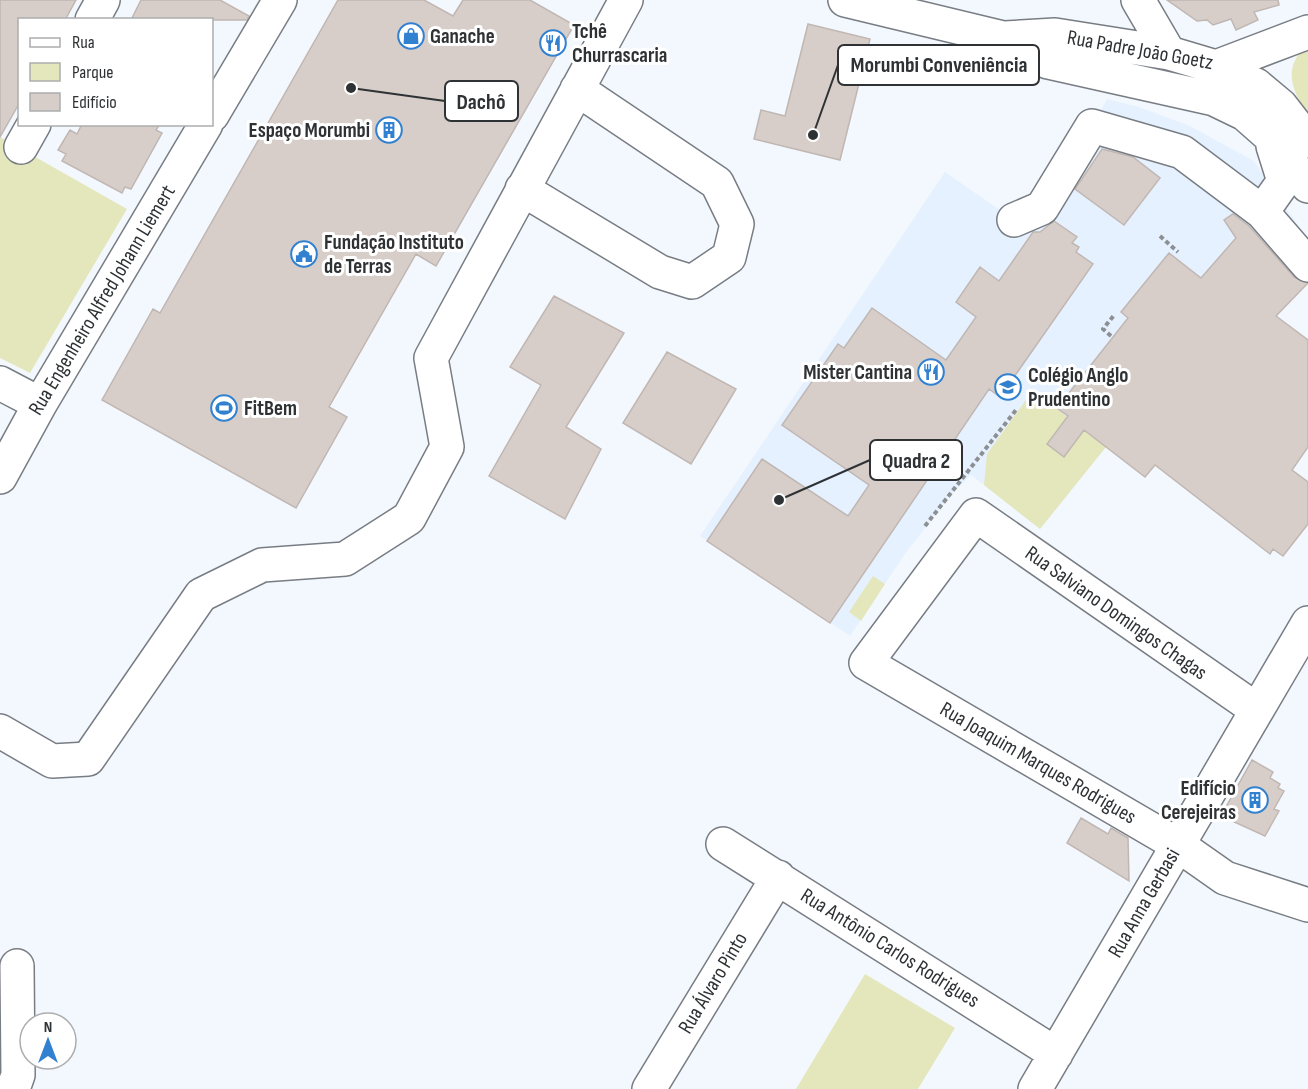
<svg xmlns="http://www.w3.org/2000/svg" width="1308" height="1089" viewBox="0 0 1308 1089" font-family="'Sofia Sans Condensed',sans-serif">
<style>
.built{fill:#e6f1ff}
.green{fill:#e4e7bb}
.building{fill:#d7ceca;stroke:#c0b7b3;stroke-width:1.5}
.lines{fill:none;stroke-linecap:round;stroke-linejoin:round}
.minor-casing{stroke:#787d84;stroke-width:36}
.path{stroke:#8c9093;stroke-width:4;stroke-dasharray:4.5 3;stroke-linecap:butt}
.minor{stroke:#fff;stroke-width:33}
.labels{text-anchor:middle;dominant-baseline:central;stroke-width:6;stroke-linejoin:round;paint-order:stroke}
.poi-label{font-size:21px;font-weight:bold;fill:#2f3234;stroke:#fff;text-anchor:start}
.street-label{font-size:21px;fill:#2f3234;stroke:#fff}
.leader{fill:none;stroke:#2f3234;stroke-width:2}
.callout-dot{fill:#2f3234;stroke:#fff;stroke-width:2}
.callout{fill:#fff;stroke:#2f3234;stroke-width:2}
.callout-label{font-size:22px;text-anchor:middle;font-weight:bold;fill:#2f3234}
</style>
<rect width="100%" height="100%" fill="#f3f8fe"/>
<path class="built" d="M1107,99L1139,107L1190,126L1254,161L1308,240V283L1263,328L1145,477L1106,447L1040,529L971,475L949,497L905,554L850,636L700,536L945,172L1013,219L1092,126Z"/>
<path class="green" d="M1308,43V117C1292,88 1281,70 1308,43Z
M0,137L127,209L30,373L0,358Z
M1033,390L1106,447L1040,529L984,485L987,454Z
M873,576L885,584L861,621L849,612Z
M865,974L955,1028L918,1089H796Z"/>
<path class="building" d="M0,0H76L65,20H20V102L0,137Z
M141,0H220L249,16L247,20H131Z
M338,0H424L453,16L463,0H530L574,25L436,266L416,254L329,407L347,417L296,508L102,400L153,309L160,313Z
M1167,0H1278L1279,5L1254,12L1258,20L1236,30L1231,19L1213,25L1207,20L1197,21Z
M808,24L870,39L840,160L754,139L761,110L785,116Z
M82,124H160L156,130L162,133L131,189L125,187L122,193L62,161L66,154L58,150L70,130L77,134Z
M1102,149L1133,157L1160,178L1124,225L1075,189Z
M1233,214L1249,226L1294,277L1308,283L1276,316L1308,340V447L1292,470L1308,482V524L1283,556L1273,549L1270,554L1155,465L1145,477L1084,430L1064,457L1047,444L1068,416L1057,408L1128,318L1121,312L1169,253L1201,278L1236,238L1224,220Z
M1054,221L1077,237L1072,243L1079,247L1076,252L1093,264L1000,397L989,389L830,623L707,541L762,459L848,516L869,485L782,425L838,344L844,348L872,308L946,360L976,317L956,302L980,267L999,281L1033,232H1040Z
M554,296L624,333L566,427L601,449L565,519L489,476L541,385L510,367Z
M667,352L736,389L691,464L623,423Z
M1252,760L1273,772L1270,778L1280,784L1278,788L1284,791L1274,809L1279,811L1265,836L1221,816Z
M1081,818L1108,834L1111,828L1128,838L1129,881L1067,843Z"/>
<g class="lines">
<g class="minor-casing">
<path id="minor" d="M845,0L1003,38L1048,62L1214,99L1245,114L1270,136L1308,186
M1138,0L1169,53
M92,20L103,0
M1005,38L1055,35L1169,53L1216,67L1256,85L1281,106L1308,141
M1216,67L1308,32
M212,115L280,0
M1273,146L1284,181L1262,212L1308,265
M21,147L34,124
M522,189L660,272L692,282L729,257L737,224L717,183L577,89
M1014,220L1042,208L1092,126L1182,152L1262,212
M0,383L40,404
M0,477L40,404L206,124
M1257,710L976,515L866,663L1178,845L1225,878L1308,905
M0,731L52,761L88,759L201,595L262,565L345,559L409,518L447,447L431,358L626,0
M723,844L1056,1054
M13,1089L18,1075L17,966
M649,1089L778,877
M1035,1089L1308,623"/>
</g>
<path class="path" d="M1160,236L1178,252
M1111,336L1103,329L1115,314
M925,526L1016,410"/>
<use href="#minor" class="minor"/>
</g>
<defs>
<g id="shop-ring" transform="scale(1.35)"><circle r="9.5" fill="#fff" stroke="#3281d1" stroke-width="1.5"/><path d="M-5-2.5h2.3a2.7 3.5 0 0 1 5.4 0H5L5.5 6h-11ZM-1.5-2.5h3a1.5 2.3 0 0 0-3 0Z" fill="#3281d1"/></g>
<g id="restaurant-ring" transform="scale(1.35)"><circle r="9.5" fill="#fff" stroke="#3281d1" stroke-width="1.5"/><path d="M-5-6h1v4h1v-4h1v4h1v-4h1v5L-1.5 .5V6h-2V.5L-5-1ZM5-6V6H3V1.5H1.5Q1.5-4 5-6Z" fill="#3281d1"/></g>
<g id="building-ring" transform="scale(1.35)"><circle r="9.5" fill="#fff" stroke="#3281d1" stroke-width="1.5"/><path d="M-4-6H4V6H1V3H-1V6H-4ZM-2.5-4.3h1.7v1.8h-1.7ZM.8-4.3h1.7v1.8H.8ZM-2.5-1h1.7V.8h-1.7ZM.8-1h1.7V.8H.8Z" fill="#3281d1"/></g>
<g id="civic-ring" transform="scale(1.35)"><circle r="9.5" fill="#fff" stroke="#3281d1" stroke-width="1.5"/><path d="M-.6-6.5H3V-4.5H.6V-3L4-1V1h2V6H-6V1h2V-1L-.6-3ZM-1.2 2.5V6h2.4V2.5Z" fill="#3281d1"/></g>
<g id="school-ring" transform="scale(1.35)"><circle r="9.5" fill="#fff" stroke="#3281d1" stroke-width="1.5"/><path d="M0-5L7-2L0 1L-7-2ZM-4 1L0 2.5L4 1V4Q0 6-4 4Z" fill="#3281d1"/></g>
<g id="stadium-ring" transform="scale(1.35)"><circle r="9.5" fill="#fff" stroke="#3281d1" stroke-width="1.5"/><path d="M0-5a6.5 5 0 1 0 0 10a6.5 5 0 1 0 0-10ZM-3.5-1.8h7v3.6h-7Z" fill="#3281d1"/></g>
</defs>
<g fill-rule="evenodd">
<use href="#shop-ring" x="411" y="36"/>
<use href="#restaurant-ring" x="553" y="43"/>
<use href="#building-ring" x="389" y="130"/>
<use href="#civic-ring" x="304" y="254"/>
<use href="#restaurant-ring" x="931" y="372"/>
<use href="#school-ring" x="1008" y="387"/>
<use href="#stadium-ring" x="224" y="408"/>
<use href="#building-ring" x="1255" y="800"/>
</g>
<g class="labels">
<g class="poi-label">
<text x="572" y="31">Tchê<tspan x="572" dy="24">Churrascaria</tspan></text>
<text x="430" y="36">Ganache</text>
<text x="370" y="130" text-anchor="end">Espaço Morumbi</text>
<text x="324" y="242">Fundação Instituto<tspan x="324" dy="24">de Terras</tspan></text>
<text x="912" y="372" text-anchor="end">Mister Cantina</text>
<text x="1028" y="375">Colégio Anglo<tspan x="1028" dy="24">Prudentino</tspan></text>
<text x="244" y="408">FitBem</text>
<text x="1236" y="788" text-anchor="end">Edifício<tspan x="1236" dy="24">Cerejeiras</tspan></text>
</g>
<g class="street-label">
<text transform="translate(1140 50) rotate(10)">Rua Padre João Goetz</text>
<text transform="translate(102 300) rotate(-59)">Rua Engenheiro Alfred Johann Liemert</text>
<text transform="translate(1116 613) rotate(35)">Rua Salviano Domingos Chagas</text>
<text transform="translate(1038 763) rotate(30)">Rua Joaquim Marques Rodrigues</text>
<text transform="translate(1144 903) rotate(-60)">Rua Anna Gerbasi</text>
<text transform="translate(890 948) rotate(32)">Rua Antônio Carlos Rodrigues</text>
<text transform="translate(713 983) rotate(-59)">Rua Álvaro Pinto</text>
</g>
</g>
<path class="leader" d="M813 135L838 65M351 88L445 101M779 500L870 460"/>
<g class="callout-dot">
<circle cx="813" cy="135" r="6"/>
<circle cx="351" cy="88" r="6"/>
<circle cx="779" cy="500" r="6"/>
</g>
<g class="callout">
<rect x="838" y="45" width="201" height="40" rx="6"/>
<rect x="445" y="81" width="73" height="40" rx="6"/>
<rect x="870" y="440" width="92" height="40" rx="6"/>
</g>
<g class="callout-label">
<text x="939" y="72">Morumbi Conveniência</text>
<text x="481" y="109">Dachô</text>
<text x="916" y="468">Quadra 2</text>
</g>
<rect x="18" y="18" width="195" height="108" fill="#ffffff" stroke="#acadae" stroke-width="1.5"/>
<rect x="30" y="38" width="30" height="9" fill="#ffffff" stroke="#acadae" stroke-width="1.5"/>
<text x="72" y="48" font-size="18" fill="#2f3234">Rua</text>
<rect x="30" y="63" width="30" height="18" fill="#e4e7bb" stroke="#acadae" stroke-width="1.5"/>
<text x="72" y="78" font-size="18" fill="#2f3234">Parque</text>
<rect x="30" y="93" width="30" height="18" fill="#d7ceca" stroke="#acadae" stroke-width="1.5"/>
<text x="72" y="108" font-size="18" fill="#2f3234">Edifício</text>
<g transform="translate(48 1041)"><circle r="28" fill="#ffffff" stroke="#acadae" stroke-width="1.5"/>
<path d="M0-4.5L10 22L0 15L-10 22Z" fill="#3281d1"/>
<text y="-9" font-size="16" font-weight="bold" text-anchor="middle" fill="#2f3234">N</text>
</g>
</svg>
